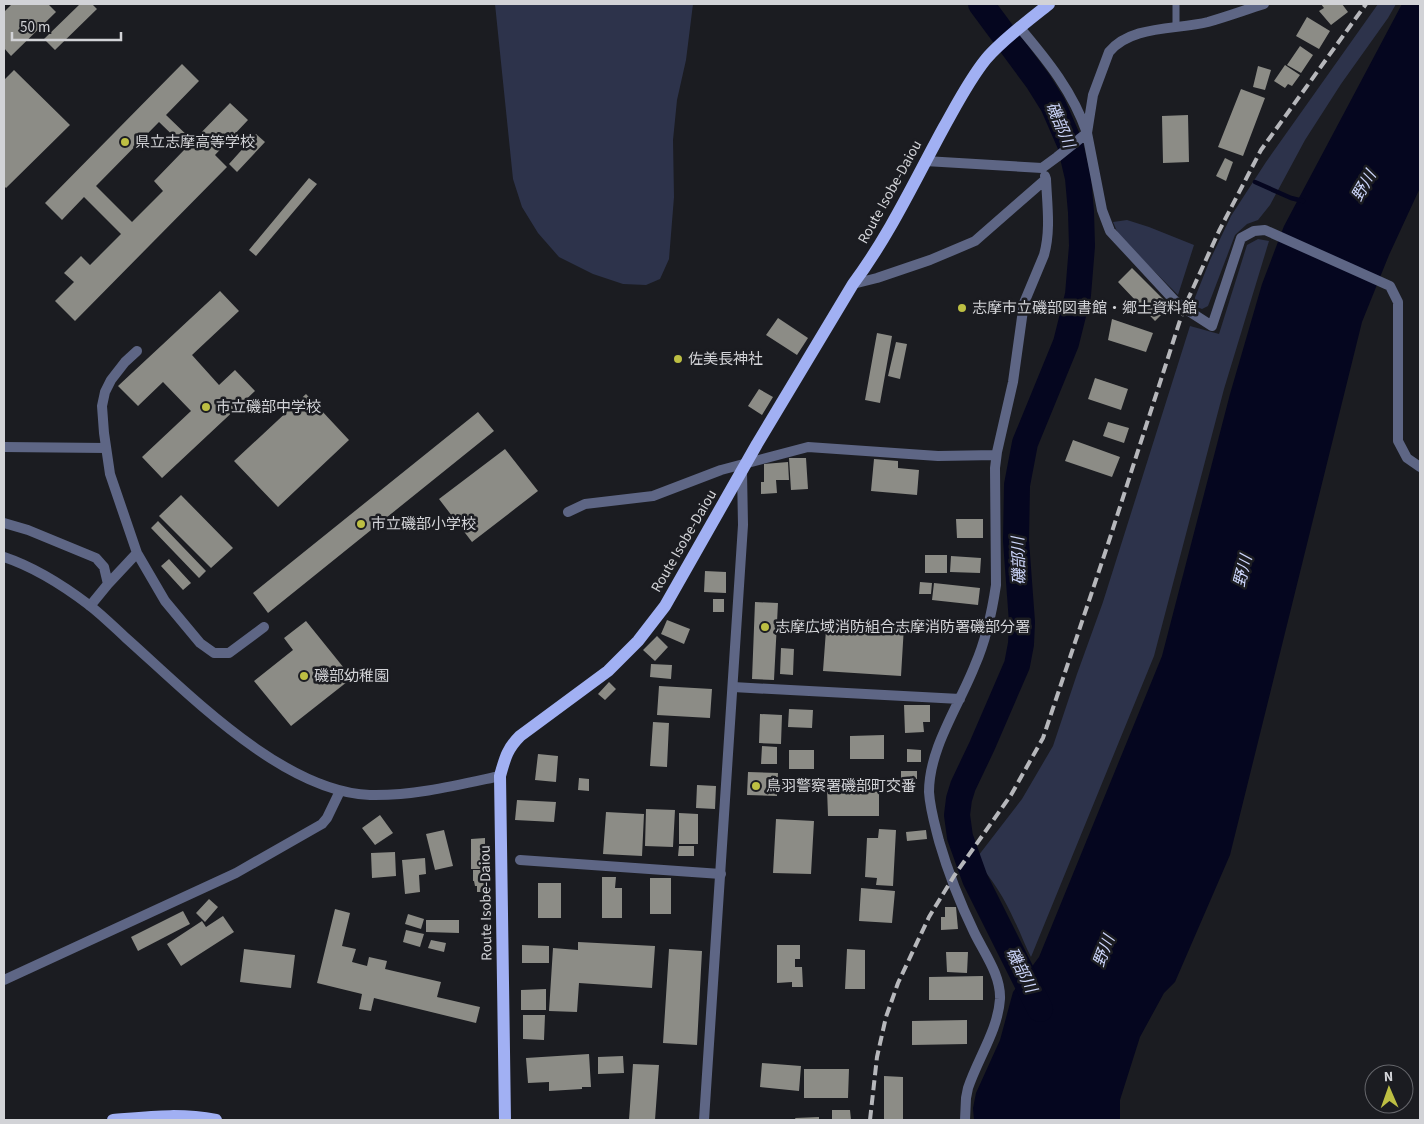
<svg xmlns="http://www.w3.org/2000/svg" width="1424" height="1124" viewBox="0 0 1424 1124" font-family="'Source Sans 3','Noto Sans JP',sans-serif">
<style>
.green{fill:#2d334b}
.water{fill:#05061f}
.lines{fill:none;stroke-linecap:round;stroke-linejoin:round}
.stream{stroke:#05061f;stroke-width:4.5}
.river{stroke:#05061f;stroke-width:26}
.building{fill:#8c8c86;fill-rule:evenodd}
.service{stroke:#5e6685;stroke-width:7}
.minor{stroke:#5e6685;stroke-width:10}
.tertiary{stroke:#5e6685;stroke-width:10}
.primary{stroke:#a1b0f3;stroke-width:12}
.rail{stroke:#b6b7bb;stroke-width:4;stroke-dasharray:10 5;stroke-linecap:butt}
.poi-dot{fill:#bdbf43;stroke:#1b1c21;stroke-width:2}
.labels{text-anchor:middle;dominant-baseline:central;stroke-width:5;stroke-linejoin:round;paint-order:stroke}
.poi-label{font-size:15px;fill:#d2d3d7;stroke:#1b1c21;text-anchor:start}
.street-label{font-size:15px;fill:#d2d3d7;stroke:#1b1c21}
.water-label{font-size:16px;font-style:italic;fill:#cdd6fb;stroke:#1b1c21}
</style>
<rect width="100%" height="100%" fill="#1b1c21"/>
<path class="green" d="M495,4H693L686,60L677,100L673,140L674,197L669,259L660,279L646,285L623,284L593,274L559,257L538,233L522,207L513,179Z
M1378,4H1396L1388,18L1341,84L1305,140L1270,205L1258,220L1247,224L1235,235L1208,306L1202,309L1192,305L1210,260L1231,216L1266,162Z
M1127,220L1149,227L1194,245L1178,295L1119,236L1113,222Z
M1258,239L1269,241L1224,389L1154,656L1031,957C1025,946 1021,933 1015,922C1005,899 992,878 975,860L1022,799L1053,746L1077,674L1103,602L1190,326L1219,334L1247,245Z"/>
<path class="water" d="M1402,4H1420V188L1389,255L1362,322L1230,855L1175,982L1164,993L1140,1037L1120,1100V1120H974L973,1108L976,1093L1000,1040L1013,992L1039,957L1162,656L1230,394L1262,284L1284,226Z"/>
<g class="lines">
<path class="stream" d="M1255,182L1291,198L1303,201"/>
<path class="river" d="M981,4L1038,81L1053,105L1070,144L1078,178L1081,212L1082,246L1078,295L1066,343L1025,443L1017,485L1016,541L1022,622L1021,644L1017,665L982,746L963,786L959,799L957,815L960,837L975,879L1040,1009"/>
</g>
<path class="building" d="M12,4H48L56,12L11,56L4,48V12Z
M80,4H92L97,9L55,50L44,39Z
M1321,4H1342L1348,12L1331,25L1319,11L1324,8Z
M1307,17L1330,31L1319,49L1296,36Z
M1300,46L1313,55L1301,73L1287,65Z
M182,64L199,81L166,115L193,141L230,103L248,120L215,155L227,167L75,321L55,301L74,282L64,273L81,256L90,265L121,234L84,197L62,220L45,203ZM159,122L186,148L154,181L163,191L132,222L96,186Z
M1285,65L1300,75L1292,86L1288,84L1285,88L1274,81Z
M1258,66L1271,70L1265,90L1253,87Z
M14,70L70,125L6,188L4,186V80Z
M1241,89L1265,98L1243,156L1218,147Z
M1188,115L1189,162L1163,163L1162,116Z
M256,134L265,142L237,172L229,164Z
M1225,158L1233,162L1226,181L1216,176Z
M309,178L317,184L256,256L249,250Z
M1132,268L1170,306L1155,321L1118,282Z
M220,291L239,311L192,355L219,385L235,370L255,391L162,478L142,457L191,411L163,382L138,406L118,386Z
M778,318L808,338L797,355L766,335Z
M1112,319L1153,333L1146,352L1108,340Z
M877,333L892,336L880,403L865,400Z
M896,342L907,344L900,379L888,376Z
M1095,378L1128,389L1121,410L1088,399Z
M759,389L773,397L762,415L748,406Z
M306,394L349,440L278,507L234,461Z
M478,412L494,431L268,613L253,593Z
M1108,422L1129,428L1124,443L1103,436Z
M1073,440L1120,457L1112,477L1065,461Z
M505,449L538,491L472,542L439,499Z
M789,458H806L808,489L791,490Z
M874,459L898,461V468L919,470L917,495L871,491Z
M788,462L789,480H776L777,493L761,494V482H764V464Z
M181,495L233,548L211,568L159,516Z
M956,519H983V538H957Z
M158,521L206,571L199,578L151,528Z
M925,555H947V573H925Z
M951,556L981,558L980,573L950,572Z
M169,559L191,583L183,590L161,566Z
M705,571L726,572V593L704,592Z
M920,582L932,583L931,594H919Z
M934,583L980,588L978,605L932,600Z
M713,599H724V612H713Z
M755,602L778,603L774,680L752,679Z
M667,620L690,629L684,644L661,634Z
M306,621L352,678L291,726L254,681L293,650L284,638Z
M872,624L904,626L901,676L823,671L826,630L871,633Z
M657,636L668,647L655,661L643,650Z
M781,648L794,649L793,675L780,674Z
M651,664L672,665L671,679L650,677Z
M609,682L616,689L605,700L598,694Z
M659,686L712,689L710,718L657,715Z
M904,705H930V722H923L924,732L905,733Z
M789,709L813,710L812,728L788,727Z
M760,714L782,715L781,744L759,743Z
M653,722L669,723L667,767L650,766Z
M884,735V759H850V736Z
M762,746L777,747V764H761Z
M907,749L921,750V762H907Z
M789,750H814V769H789Z
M538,754L558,756L556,782L535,780Z
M901,771H917V779H901Z
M748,772L778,773L777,796L747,795Z
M579,778L589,779V791L578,790Z
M697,785L716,786L715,809L696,808Z
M827,789H879V816H828Z
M517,800L556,802L554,822L515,820Z
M646,809L675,810L673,847L645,846Z
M606,812L644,814L642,856L603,854Z
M679,813L698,814V844H679Z
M380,815L393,833L375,845L362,828Z
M776,819L814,821L811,874L773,873Z
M879,829L896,830L893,886L876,885L877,878L865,877L867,838H878Z
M444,830L453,866L435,870L426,834Z
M926,830L927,839L907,841L906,832Z
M485,838V869H471V839Z
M679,846H694V856H678Z
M395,852L396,876L372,878L371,853Z
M425,858L426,874L419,875L420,892L405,894L402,860Z
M473,870H488L489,892H477V886H475L474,881H473Z
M602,877H616L615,888H622V918H602Z
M650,878H671V914H650Z
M538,883H561V918H538Z
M861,888L895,891L892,923L859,921Z
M209,899L218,907L205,922L196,913Z
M945,907H956L958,929L941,930V917H945Z
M335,909L350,913L342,946L356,949L352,962L367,966L369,957L387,961L385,969L441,982L437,997L480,1007L476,1023L374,998L371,1011L359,1009L362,994L317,983Z
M183,911L190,924L138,951L131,937Z
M408,914L424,919L421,929L405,924Z
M223,916L234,932L181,966L167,944L202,921L206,927Z
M426,920H459V933L426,932Z
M406,930L424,934L420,947L403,942Z
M431,940L446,943L444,952L428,948Z
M578,942L655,946L652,988L579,983L577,1012L549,1011L553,948L578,950Z
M522,945L549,946V963H522Z
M777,945H800V959H795V967H802L803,987H792V982L777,983Z
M244,949L295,955L291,988L240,982Z
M669,949L702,951L697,1045L663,1043Z
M847,949L865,950V989H845Z
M946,952H968L967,973L947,972Z
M983,976V1000H929V977Z
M546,989V1010H521V990Z
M523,1015H545L544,1040L523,1039Z
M967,1020V1044L912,1045V1021Z
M589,1054L591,1087H582V1089L549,1091V1082L528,1083L526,1058Z
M623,1056L624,1073L598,1074V1057Z
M762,1063L801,1066L799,1091L760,1087Z
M633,1064L659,1065L655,1120H629Z
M804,1069H849L848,1098H804Z
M884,1076L903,1077V1120H884Z
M832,1110H850L851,1120H832Z
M819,1117V1120H796L795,1118Z"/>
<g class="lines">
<path class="service" d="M1176,4V27"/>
<path class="minor" d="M1020,28C1047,60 1073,92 1087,133L1102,210L1110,231L1174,300L1184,308L1212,326L1241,238L1254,231L1265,230L1390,286L1398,302V441L1407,458L1420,467
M925,161L1042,168L1057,157L1087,133L1093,95L1109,52C1131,25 1176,30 1208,22C1226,17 1245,10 1264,4
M853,284L877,278L930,260L975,241L1046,179L1045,176
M137,351L125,362L111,380L105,392L102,406L104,433L110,474L137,553L165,601L200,643L214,653H229L264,627
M4,447L106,448
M568,512L585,504L653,496L721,470L808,447L938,456L996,455
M4,523L28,530L96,558L104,567L108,584L90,606
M108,584L137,553
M733,687L960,699
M520,860L721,874
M965,1120L966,1098L968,1088C978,1058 998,1030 1000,999C1001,975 984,953 974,932C960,903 948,872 939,841C935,825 930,809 929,792C929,748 959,706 975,665C986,640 992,612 996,585L995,468L997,452L1013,382L1024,303L1044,255C1051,230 1047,204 1046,179"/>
<path class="tertiary" d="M4,557C34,567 64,586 89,605C102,615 114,627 126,638C188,693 283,792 370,795C414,796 458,785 500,776
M4,980L236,873L322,824L327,818L340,791
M704,1120L743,525L742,472"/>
<path class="primary" d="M113,1120C149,1117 180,1113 216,1120
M505,1120L500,776C505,758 507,749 520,736L608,671L638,641L665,606L757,444L853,284C889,236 915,180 944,127C957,104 969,80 986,59C1002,40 1029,20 1049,4"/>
<path class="rail" d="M870,1120L877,1057L886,1017L898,983L929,917L954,876L1011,795L1043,738L1108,544L1184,308L1219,231L1261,150L1366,4"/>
</g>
<g class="poi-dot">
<circle cx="125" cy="142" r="5"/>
<circle cx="962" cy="308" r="5"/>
<circle cx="678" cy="359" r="5"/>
<circle cx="206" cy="407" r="5"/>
<circle cx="361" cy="524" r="5"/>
<circle cx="765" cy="627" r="5"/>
<circle cx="304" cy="676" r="5"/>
<circle cx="756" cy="786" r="5"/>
</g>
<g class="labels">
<g class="poi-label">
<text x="135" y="142">県立志摩高等学校</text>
<text x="972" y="308">志摩市立磯部図書館・郷土資料館</text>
<text x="688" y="359">佐美長神社</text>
<text x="216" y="407">市立磯部中学校</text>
<text x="371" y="524">市立磯部小学校</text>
<text x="775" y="627">志摩広域消防組合志摩消防署磯部分署</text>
<text x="314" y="676">磯部幼稚園</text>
<text x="766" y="786">鳥羽警察署磯部町交番</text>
</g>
<g class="street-label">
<text transform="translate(890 192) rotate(-61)">Route Isobe-Daiou</text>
<text transform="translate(684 541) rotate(-60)">Route Isobe-Daiou</text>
<text transform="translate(486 903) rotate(-91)">Route Isobe-Daiou</text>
</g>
<g class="water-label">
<text transform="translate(1060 125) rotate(67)">磯部川</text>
<text transform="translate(1364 186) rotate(-60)">野川</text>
<text transform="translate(1019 561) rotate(-92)">磯部川</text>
<text transform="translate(1243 571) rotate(-76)">野川</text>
<text transform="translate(1104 951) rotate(-69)">野川</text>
<text transform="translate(1021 970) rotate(63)">磯部川</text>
</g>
</g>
<rect width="1424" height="1124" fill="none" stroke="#d2d3d7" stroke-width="10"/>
<g transform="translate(1389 1089) rotate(358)"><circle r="24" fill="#1b1c21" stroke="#64656a"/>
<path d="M0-4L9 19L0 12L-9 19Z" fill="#bdbf43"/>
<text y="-8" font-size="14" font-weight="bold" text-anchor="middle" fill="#d2d3d7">N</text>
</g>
<path d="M12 32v8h109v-8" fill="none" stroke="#d2d3d7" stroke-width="2.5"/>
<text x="20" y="32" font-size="15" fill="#d2d3d7" stroke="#1b1c21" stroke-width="4" paint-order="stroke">50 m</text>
</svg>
